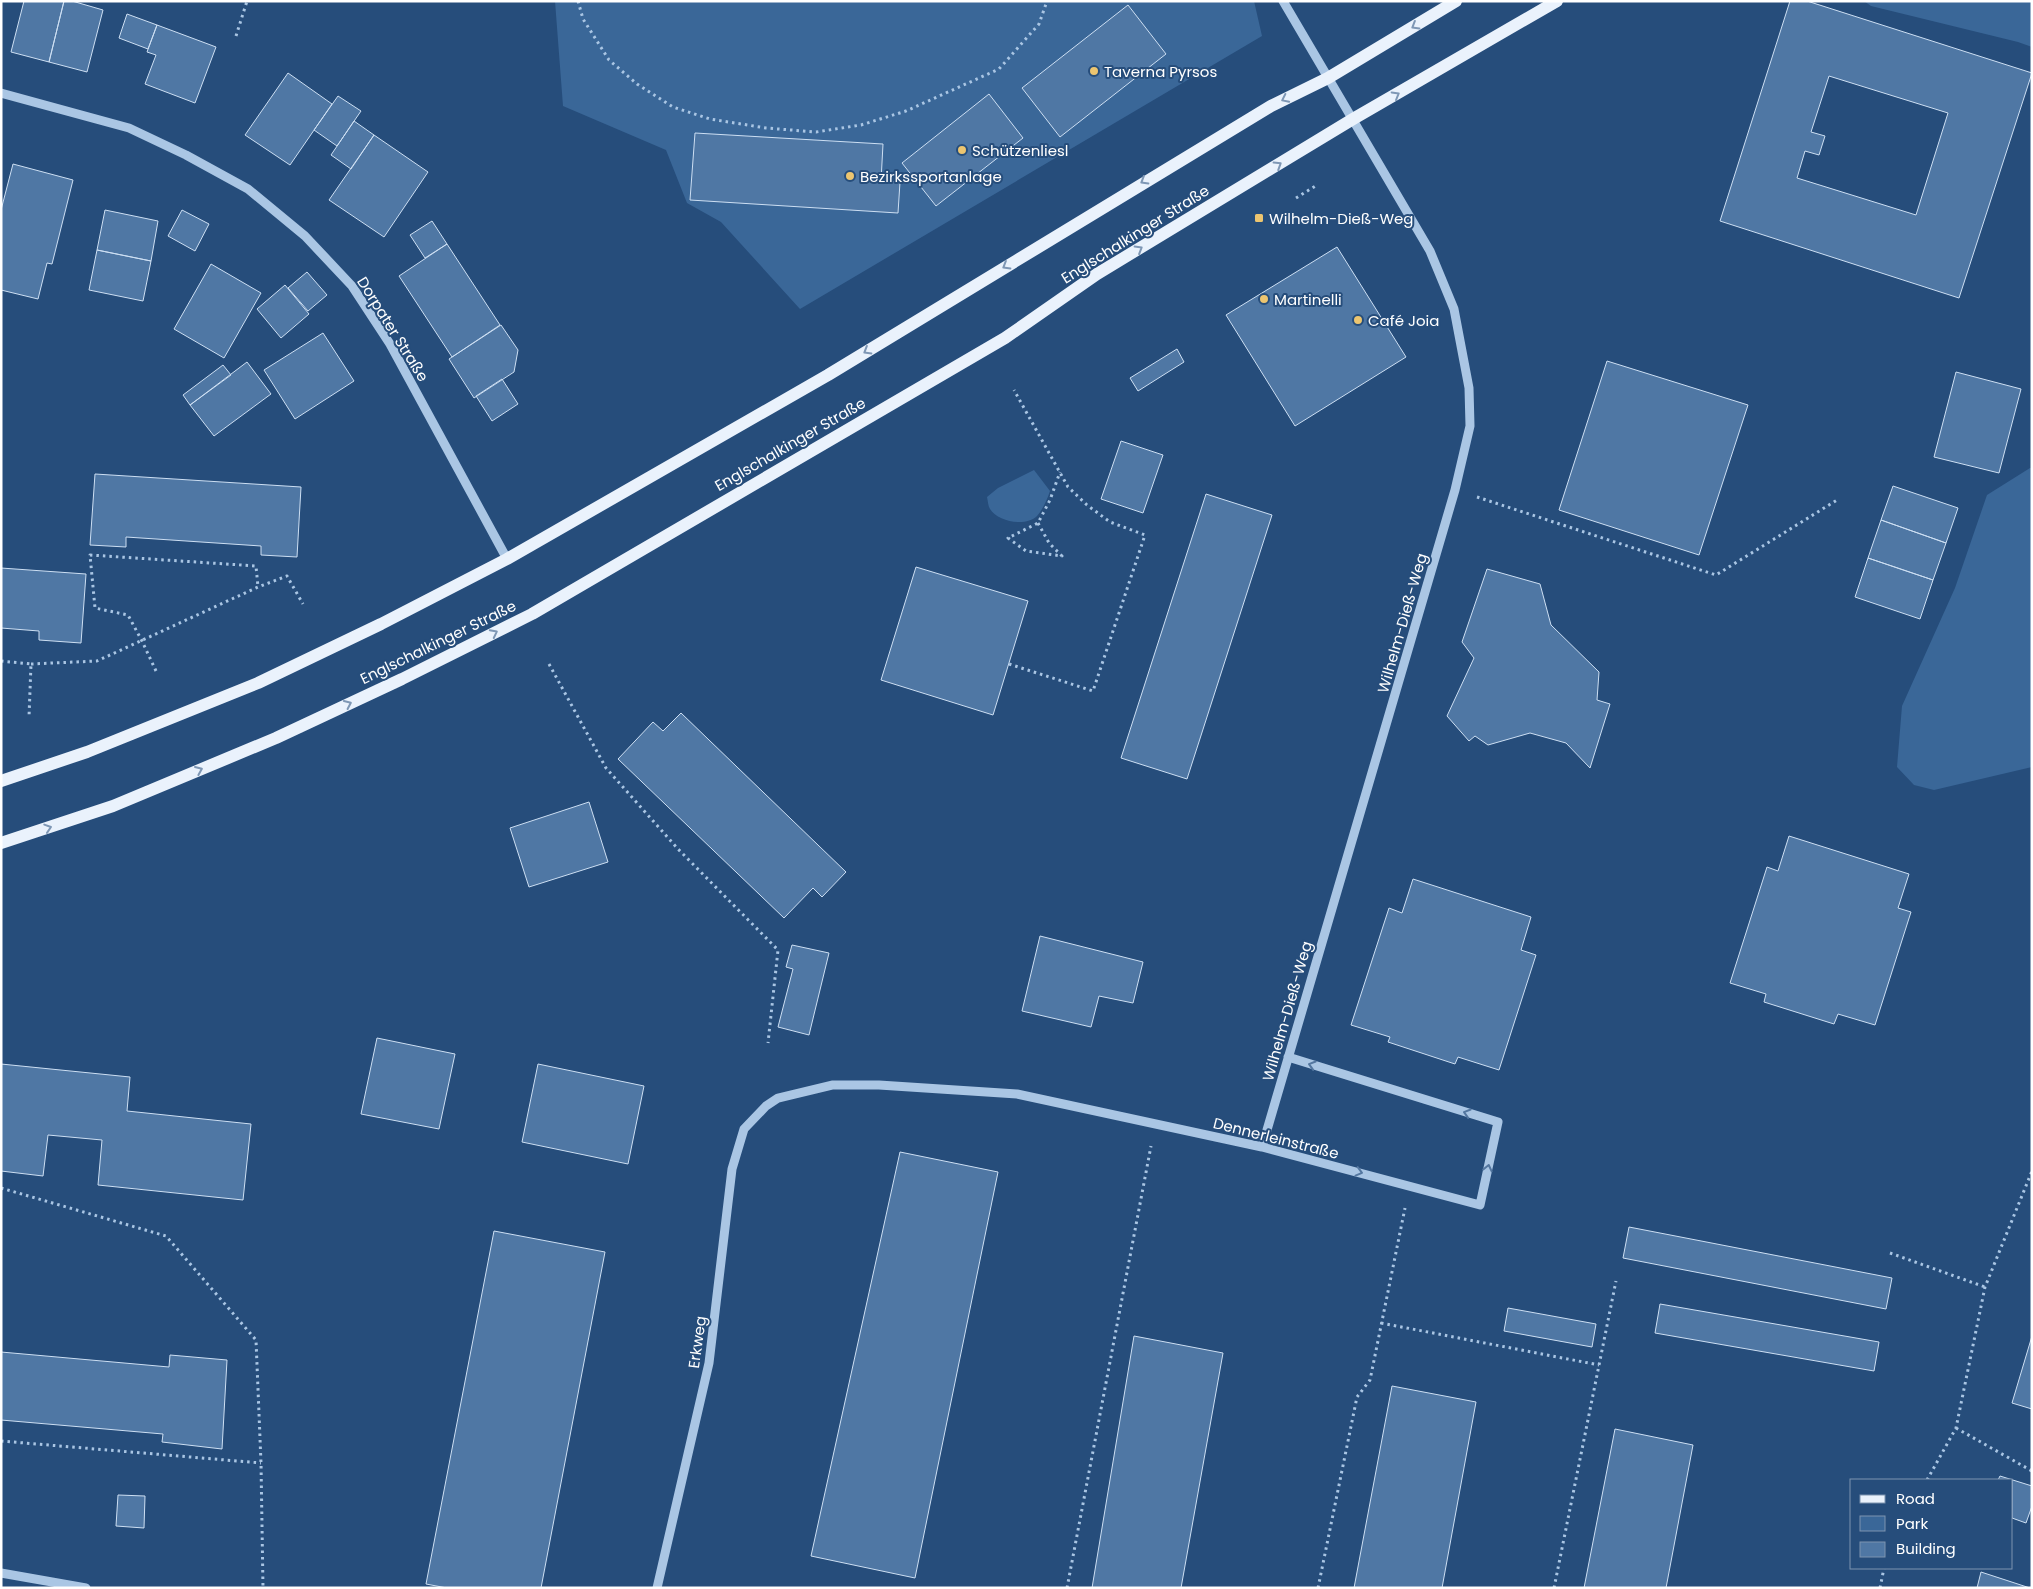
<svg xmlns="http://www.w3.org/2000/svg" width="2033" height="1589" viewBox="0 0 2033 1589" font-family="Poppins,sans-serif">
<style>
.green{fill:#3a6798}
.building{fill:#4f77a4;stroke:#cddff3;fill-rule:evenodd}
.lines{fill:none;stroke-linecap:round;stroke-linejoin:round}
.path{stroke:#aac6e4;stroke-width:3;stroke-dasharray:2.5 4;stroke-linecap:butt}
.minor{stroke:#aac6e4;stroke-width:9}
.major{stroke:#eaf2fc;stroke-width:12}
.oneway{stroke:#7e97b5}
.oneway2{stroke:#5477a0}
.poi-dot{fill:#ecc570;stroke:#264d7b;stroke-width:2}
.labels{text-anchor:middle;dominant-baseline:central;stroke-width:4;stroke-linejoin:round;paint-order:stroke}
.poi-label{font-size:15px;fill:#fff;stroke:#264d7b;text-anchor:start}
.street-label{font-size:15px;fill:#fff;stroke:#264d7b}
</style>
<rect width="100%" height="100%" fill="#264d7b"/>
<path class="green" d="M555,1H1254L1262,36L800,309L721,222L687,203L666,150L563,106Z
M1864,1H2032V47L2018,42L1871,6Z
M2030,468H2032V767L1934,790L1914,785L1897,767L1902,706L1955,588L1987,495Z
M1034,470L1050,491C1047,500 1043,509 1037,516C1026,527 998,522 990,509C988,506 988,501 987,497L998,488Z"/>
<path class="building" d="M24,1H64L49,62L11,52Z
M64,1H72L103,10L87,72L49,62Z
M1790,1H1807L2032,73L1959,298L1720,221ZM1829,76L1948,113L1916,215L1797,178L1805,151L1819,155L1825,136L1811,132Z
M1128,5L1166,54L1060,137L1022,88Z
M127,14L157,25L148,49L119,38Z
M157,25L216,47L195,103L145,84L156,55L147,52Z
M288,73L332,104L290,165L245,135Z
M989,94L1023,138L936,206L902,163Z
M338,96L361,111L337,146L314,130Z
M354,121L374,135L351,169L331,155Z
M695,133L883,144L881,181L900,182L898,213L690,200Z
M374,135L428,172L384,237L329,200Z
M13,164L73,180L52,264L47,263L38,299L1,290V210Z
M105,210L158,221L151,261L97,250Z
M182,210L209,224L195,251L168,236Z
M432,221L447,244L425,258L410,235Z
M447,244L500,325L452,357L399,276Z
M1337,247L1406,357L1295,426L1226,315Z
M97,250L151,261L143,301L89,290Z
M211,264L261,293L224,358L174,329Z
M307,272L327,295L308,311L288,288Z
M285,285L309,314L281,338L257,309Z
M501,325L518,350L514,372L474,398L449,359Z
M323,333L354,381L295,419L264,370Z
M1177,349L1184,362L1138,391L1130,378Z
M1607,361L1748,405L1699,555L1559,510Z
M247,362L271,394L214,436L190,405Z
M223,365L231,375L190,405L183,395Z
M1956,372L2021,389L1999,473L1934,457Z
M502,379L518,404L492,421L476,396Z
M1121,441L1163,455L1143,513L1101,499Z
M95,474L301,487L297,557L261,555V546L126,537V547L90,545Z
M1893,486L1958,508L1946,543L1881,520Z
M1206,494L1272,515L1187,779L1121,758Z
M1881,520L1946,543L1933,580L1868,558Z
M1868,558L1933,580L1920,619L1855,597Z
M916,567L1028,601L993,715L881,680Z
M1,568L86,574L81,643L39,640V631L1,628Z
M1487,569L1540,584L1551,625L1599,672L1597,700L1610,704L1590,768L1566,743L1530,733L1488,745L1475,736L1469,741L1447,716L1474,658L1462,642Z
M681,713L846,872L822,897L813,888L784,918L618,759L653,722L663,731Z
M589,802L608,862L529,887L510,828Z
M1789,836L1909,874L1898,908L1911,912L1875,1025L1838,1014L1834,1024L1764,1002L1766,994L1730,983L1767,867L1778,871Z
M1413,879L1531,917L1521,950L1536,955L1499,1070L1458,1057L1455,1064L1388,1042L1390,1037L1351,1025L1389,908L1402,913Z
M1040,936L1143,962L1133,1003L1099,996L1091,1027L1022,1011Z
M792,945L829,953L809,1035L778,1027L793,969L786,967Z
M377,1038L455,1054L439,1129L361,1114Z
M1,1064L130,1077L127,1111L251,1124L243,1200L98,1185L102,1140L48,1135L43,1176L1,1171Z
M538,1064L644,1086L628,1164L522,1142Z
M900,1152L998,1172L915,1578L811,1556Z
M1629,1227L1892,1278L1886,1309L1623,1258Z
M494,1231L605,1252L541,1588H447L426,1584Z
M1660,1304L1879,1342L1874,1371L1655,1333Z
M1508,1308L1596,1324L1592,1347L1504,1331Z
M1134,1336L1223,1353L1181,1588H1092Z
M2032,1336V1409L2012,1403Z
M1,1352L169,1367L170,1355L227,1360L222,1449L162,1442L163,1434L1,1420Z
M1392,1386L1476,1402L1442,1588H1354Z
M1615,1429L1693,1445L1666,1588H1584Z
M2000,1476L2032,1486V1506L2026,1523L2012,1518V1480H1998Z
M118,1495L145,1496L144,1528L116,1526Z
M1981,1572L2030,1588H1977Z"/>
<g class="lines">
<path class="path" d="M578,1L583,19L609,60L637,84L673,107L710,119L766,128L816,132L861,125L906,111L999,69L1039,24L1047,1
M236,36L247,1
M1296,198L1317,185
M1477,497L1716,575L1837,500
M1038,523L1049,543L1062,556L1026,551L1008,538L1038,523L1050,500L1060,472
M1,661L31,664L29,717
M31,664L97,661L258,587L287,576L303,604
M549,664L606,768L678,849L778,950L768,1043
M1009,664L1093,691L1145,535L1110,522L1087,505L1068,487L1014,390
M156,671L142,641L128,615L95,608L90,555L256,566L258,587
M1,1188L166,1236L256,1340L261,1463L263,1588
M1890,1253L1985,1287
M1381,1323L1599,1365
M1956,1428L2032,1471
M1,1441L261,1463
M1927,1480L1956,1428L1985,1287L2032,1171
M1067,1588L1151,1146
M1318,1588L1357,1397L1370,1380L1405,1208
M1554,1588L1616,1281
M1880,1588L1884,1568"/>
<path class="minor" d="M1,93L129,128L186,155L248,189L305,236L352,286L390,344L507,559
M1262,1147L1455,490L1470,426L1469,388L1454,309L1430,251L1283,1
M1,1573L86,1588
M657,1588L709,1363L732,1169L744,1129L766,1106L778,1098L832,1085H879L1017,1094L1262,1147L1480,1205L1498,1122L1288,1057"/>
<path class="major" d="M1,781L87,752L258,683L381,624L507,559L828,375L1271,106L1328,78L1456,1
M1,843L113,806L276,738L402,679L532,614L1005,338L1097,274L1353,119L1557,1"/>
</g>
<defs><path id="oneway-chevron" d="M-2-3.5L2.5 0L-2 3.5" fill="none" stroke-width="1.6" stroke-linecap="round" stroke-linejoin="round" transform="scale(1.25)"/></defs>
<g class="oneway">
<use href="#oneway-chevron" transform="translate(1415 26) rotate(149)"/>
<use href="#oneway-chevron" transform="translate(1396 95) rotate(-30)"/>
<use href="#oneway-chevron" transform="translate(1285 99) rotate(154)"/>
<use href="#oneway-chevron" transform="translate(1278 165) rotate(-32)"/>
<use href="#oneway-chevron" transform="translate(1144 181) rotate(149)"/>
<use href="#oneway-chevron" transform="translate(1139 249) rotate(-31)"/>
<use href="#oneway-chevron" transform="translate(1006 266) rotate(149)"/>
<use href="#oneway-chevron" transform="translate(867 351) rotate(149)"/>
<use href="#oneway-chevron" transform="translate(494 633) rotate(-27)"/>
<use href="#oneway-chevron" transform="translate(348 704) rotate(-25)"/>
<use href="#oneway-chevron" transform="translate(199 770) rotate(-23)"/>
<use href="#oneway-chevron" transform="translate(48 828) rotate(-18)"/>
</g>
<g class="oneway2">
<use href="#oneway-chevron" transform="translate(1312 1065) rotate(-163)"/>
<use href="#oneway-chevron" transform="translate(1467 1113) rotate(-163)"/>
<use href="#oneway-chevron" transform="translate(1488 1168) rotate(-77)"/>
<use href="#oneway-chevron" transform="translate(1359 1172) rotate(15)"/>
</g>
<g class="poi-dot">
<circle cx="1094" cy="71" r="5"/>
<circle cx="962" cy="150" r="5"/>
<circle cx="850" cy="176" r="5"/>
<rect x="1254" y="213" width="10" height="10" rx="2.5"/>
<circle cx="1264" cy="299" r="5"/>
<circle cx="1358" cy="320" r="5"/>
</g>
<g class="labels">
<g class="poi-label">
<text x="1104" y="71">Taverna Pyrsos</text>
<text x="972" y="150">Schützenliesl</text>
<text x="860" y="176">Bezirkssportanlage</text>
<text x="1269" y="218">Wilhelm-Dieß-Weg</text>
<text x="1274" y="299">Martinelli</text>
<text x="1368" y="320">Café Joia</text>
</g>
<g class="street-label">
<text transform="translate(1135 234) rotate(-32)">Englschalkinger Straße</text>
<text transform="translate(393 329) rotate(58)">Dorpater Straße</text>
<text transform="translate(790 444) rotate(-30)">Englschalkinger Straße</text>
<text transform="translate(1402 623) rotate(-74)">Wilhelm-Dieß-Weg</text>
<text transform="translate(438 642) rotate(-26)">Englschalkinger Straße</text>
<text transform="translate(1287 1011) rotate(-74)">Wilhelm-Dieß-Weg</text>
<text transform="translate(1276 1138) rotate(14)">Dennerleinstraße</text>
<text transform="translate(697 1342) rotate(-82)">Erkweg</text>
</g>
</g>
<rect width="2033" height="1589" fill="none" stroke="#ffffff" stroke-width="5"/>
<rect x="1850" y="1479" width="162" height="90" fill="#264d7b" stroke="#7d94b0"/>
<rect x="1860" y="1495" width="25" height="8" fill="#eaf2fc" stroke="#7d94b0"/>
<text x="1896" y="1504" font-size="15" fill="#ffffff">Road</text>
<rect x="1860" y="1516" width="25" height="15" fill="#3a6798" stroke="#7d94b0"/>
<text x="1896" y="1529" font-size="15" fill="#ffffff">Park</text>
<rect x="1860" y="1542" width="25" height="15" fill="#4f77a4" stroke="#7d94b0"/>
<text x="1896" y="1554" font-size="15" fill="#ffffff">Building</text>
</svg>
